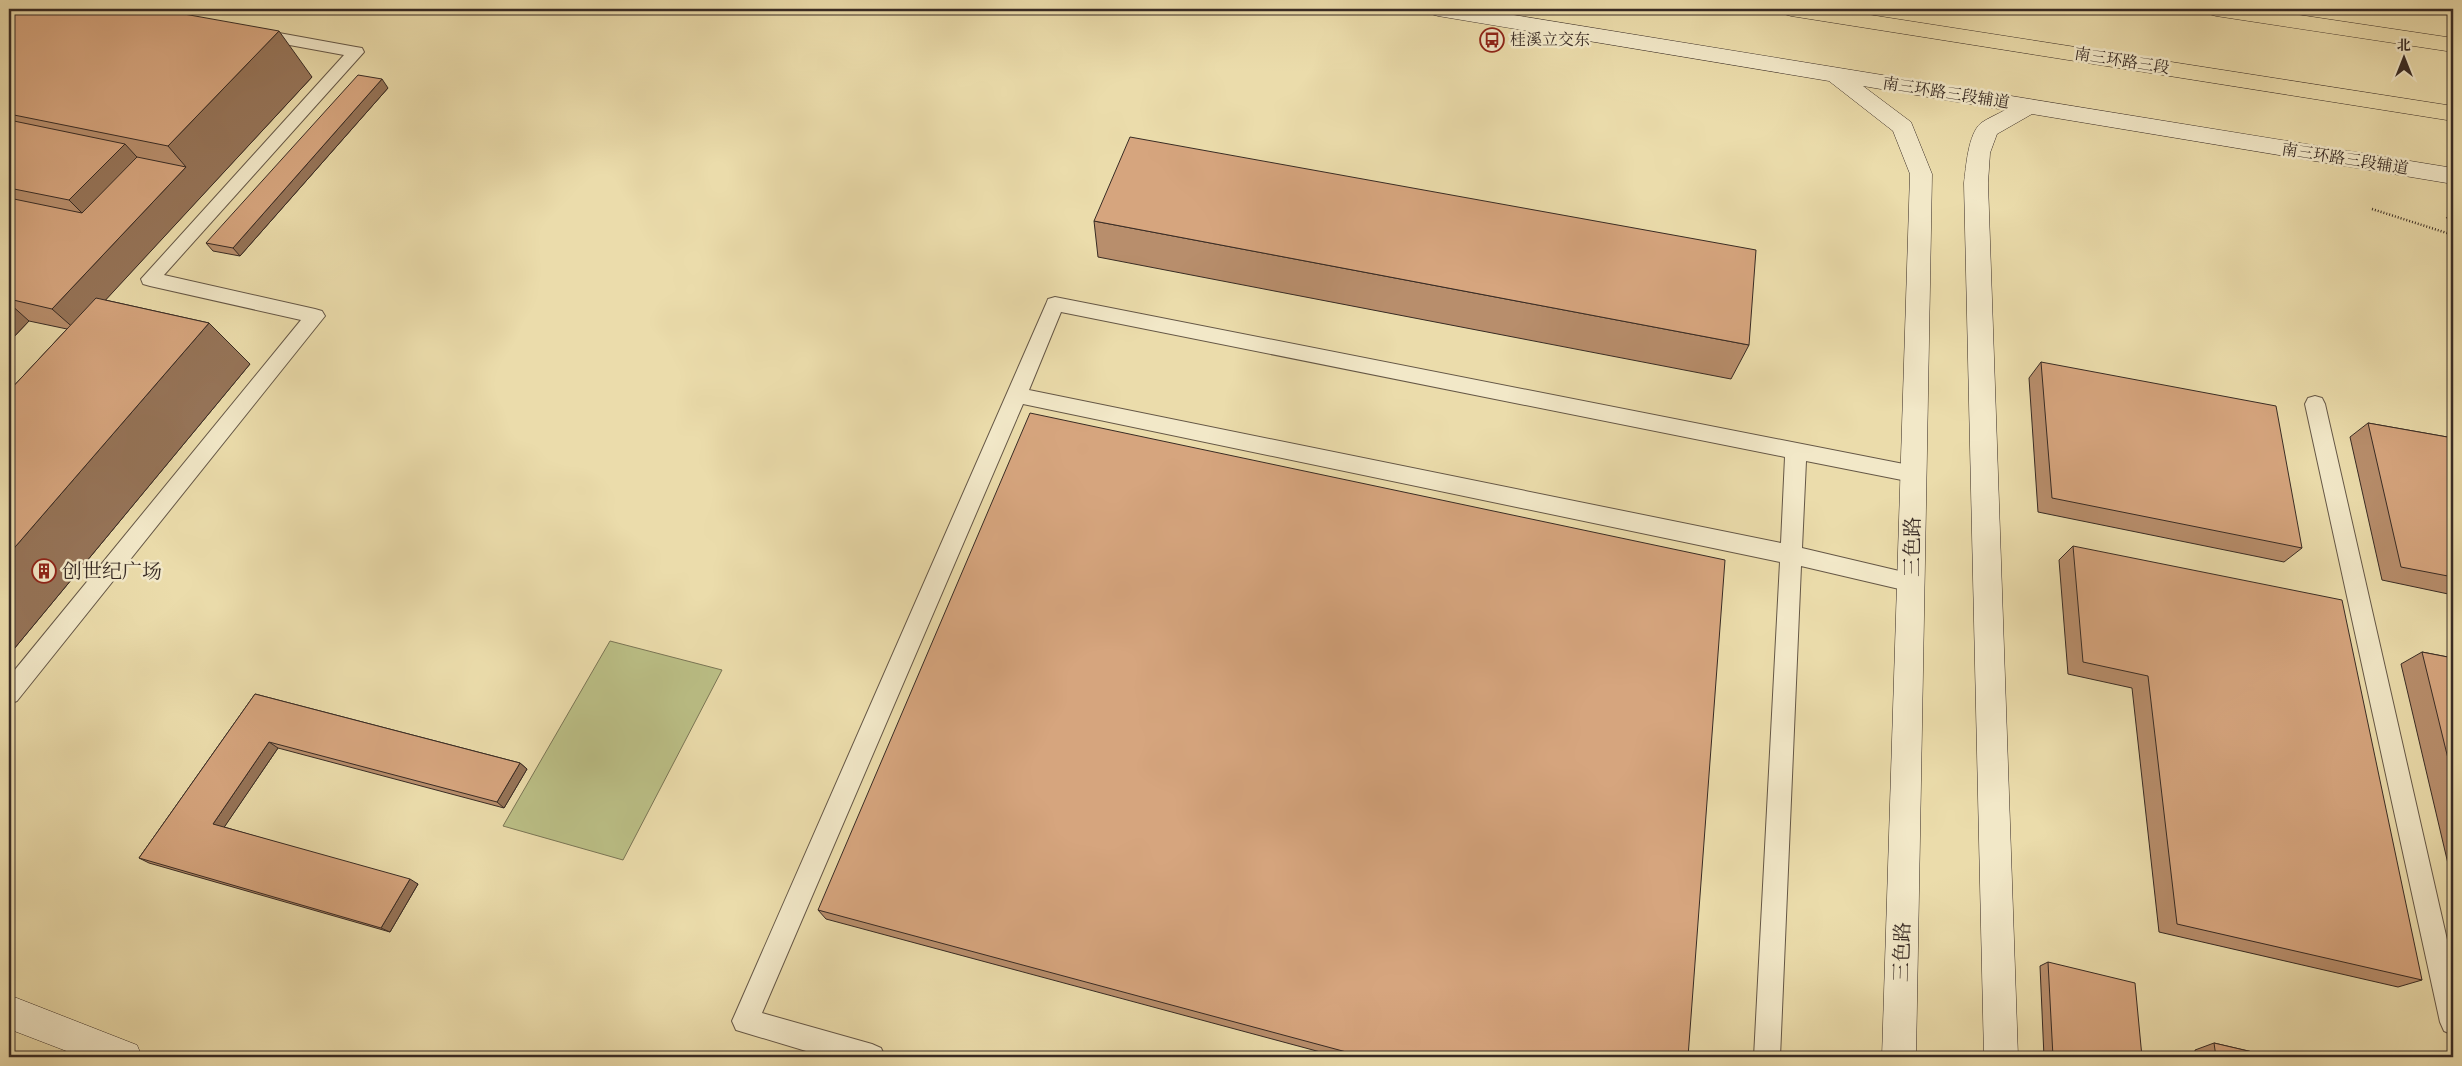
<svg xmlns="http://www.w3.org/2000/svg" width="2462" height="1066" viewBox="0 0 2462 1066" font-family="Alegreya,'Noto Serif SC',serif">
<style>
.green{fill:#bbbf86;stroke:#7a7555}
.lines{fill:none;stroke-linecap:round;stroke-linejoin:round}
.lane-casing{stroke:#655746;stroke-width:2}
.secondary-casing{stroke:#382b24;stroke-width:1}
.highway-casing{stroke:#382b24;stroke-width:1}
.path{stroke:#382b24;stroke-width:2.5;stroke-dasharray:1 2;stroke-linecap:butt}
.lane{fill:#f2e8c8;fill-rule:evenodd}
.secondary{fill:#f2e8c8;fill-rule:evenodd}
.highway{fill:#ebdcab;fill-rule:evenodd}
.wall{fill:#b88e6c;stroke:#382b24}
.shaded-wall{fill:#967458;stroke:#382b24}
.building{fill:#d6a57e;stroke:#382b24}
.labels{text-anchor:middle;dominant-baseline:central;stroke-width:5;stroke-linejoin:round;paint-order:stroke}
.far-poi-label{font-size:16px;fill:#382b24;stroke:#f2e8c8;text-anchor:start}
.far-street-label{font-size:16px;fill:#382b24;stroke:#f2e8c8}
.street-label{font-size:20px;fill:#382b24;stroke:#f2e8c8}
.poi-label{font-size:20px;fill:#382b24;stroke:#f2e8c8;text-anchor:start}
</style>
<rect width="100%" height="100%" fill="#ebdcab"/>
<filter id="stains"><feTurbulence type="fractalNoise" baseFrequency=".004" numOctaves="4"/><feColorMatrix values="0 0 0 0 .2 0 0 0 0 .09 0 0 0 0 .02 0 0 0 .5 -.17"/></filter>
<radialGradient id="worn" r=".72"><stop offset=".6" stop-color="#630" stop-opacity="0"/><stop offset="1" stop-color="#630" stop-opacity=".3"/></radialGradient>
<path class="green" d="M610,641L722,670L623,860L503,826Z"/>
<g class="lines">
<g class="lane-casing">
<path id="lane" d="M257,29L356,47L362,48L364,52L164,275L315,309L322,311L325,316L17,701L9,704V677L301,320L150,286L143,284L141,279L344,55L251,38L249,34L251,30Z
M1055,297L1919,467L1922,473L1919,479L1912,482L1806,461L1802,548L1912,574L1920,576L1923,583L1920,590L1912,592L1801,566L1780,1057H1754L1780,562L1023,404L762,1013L872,1044L881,1048L885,1057H826L736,1030L732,1021L736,1012L1046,304L1048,299ZM1061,312L1785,457L1781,543L1029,390Z
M2315,396L2322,398L2325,404L2453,966V1035L2444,1031L2440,1022L2305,404L2308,398Z"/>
</g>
<g class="secondary-casing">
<path id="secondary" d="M1428,9H1477L2453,168V184L2032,114L1997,134L1990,153L1988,183L2018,1057H1984L1964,183C1966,167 1968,134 1981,123C1988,118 1998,114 2005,110L1863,86L1911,122L1932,174L1916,1057H1882L1910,174L1893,131L1829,81L1438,16L1431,14Z
M9,995L137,1045L142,1057H82L9,1029Z"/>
</g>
<g class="highway-casing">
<path id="highway" d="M1781,9H1832L2453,106V121L1791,16L1784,14Z
M2206,9H2259L2453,38V52L2216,16L2209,14Z"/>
</g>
<path class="path" d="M2372,209L2453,235
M2447,217L2453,232"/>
<use href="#lane" class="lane"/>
<use href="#secondary" class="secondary"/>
<use href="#highway" class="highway"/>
</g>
<path class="wall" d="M9,9L312,77L105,300L209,323L250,364L9,655V391L67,329L29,321L9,342Z
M388,88L240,256L213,251L206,243Z
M1094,221L1749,345L1731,379L1098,257Z
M2041,362L2302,548L2284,562L2038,512L2029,378Z
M2368,423L2453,438V595L2382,580L2350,437Z
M2073,546L2422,980L2398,987L2159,932L2132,688L2068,674L2059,560Z
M2422,652L2453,658V885L2401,664Z
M255,694L520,763L527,769L504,808L278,748L224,827L418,884L390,932L149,863L139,858Z
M818,910L1688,1057H1339L826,919Z
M2048,962L2142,1057H2044L2040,966Z
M2214,1043L2274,1057H2195V1050Z"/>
<path class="shaded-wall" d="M279,31L312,77L77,331L52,309L186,167L168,146Z
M382,79L388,88L240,256L233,248Z
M125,144L158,180L105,236L69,200Z
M9,303L29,321L9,342Z
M209,323L250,364L9,655V554Z
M269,742L278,748L223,829L213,824Z
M520,763L527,769L504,808L497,802Z
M410,879L418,884L390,932L381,928Z"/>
<path class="building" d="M9,9H156L279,31L168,146L9,114Z
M358,75L382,79L233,248L206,243Z
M9,120L125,144L69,200L9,188Z
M1130,137L1756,250L1749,345L1094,221Z
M137,157L186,167L52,309L9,299V198L82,213Z
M96,298L209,323L9,554V391Z
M2041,362L2276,406L2302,548L2052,498Z
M1030,413L1725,560L1688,1057H1365L818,910Z
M2368,423L2453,438V577L2401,567Z
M2073,546L2342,600L2422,980L2177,924L2148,676L2083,662Z
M2422,652L2453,658V779Z
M255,694L520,763L497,802L269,742L213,824L410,879L381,928L139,858Z
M2048,962L2135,983L2142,1057H2053Z
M2214,1043L2274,1057H2216Z"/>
<defs>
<g id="bus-ring" transform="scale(1.25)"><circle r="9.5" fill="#f2e8c8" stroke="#8f2418" stroke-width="1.5"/><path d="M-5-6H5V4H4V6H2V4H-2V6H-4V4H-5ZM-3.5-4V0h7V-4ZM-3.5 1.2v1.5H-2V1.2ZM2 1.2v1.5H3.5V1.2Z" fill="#8f2418"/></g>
<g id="building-ring" transform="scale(1.25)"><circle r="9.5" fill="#f2e8c8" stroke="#8f2418" stroke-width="1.5"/><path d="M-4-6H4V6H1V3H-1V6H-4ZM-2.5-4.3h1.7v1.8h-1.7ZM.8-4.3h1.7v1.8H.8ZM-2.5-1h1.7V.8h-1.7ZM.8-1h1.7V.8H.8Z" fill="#8f2418"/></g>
</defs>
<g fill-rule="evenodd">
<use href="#bus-ring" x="1492" y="40"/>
<use href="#building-ring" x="44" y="571"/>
</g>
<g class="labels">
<g class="far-poi-label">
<text x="1510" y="40">桂溪立交东</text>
</g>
<g class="far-street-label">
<text transform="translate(2122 61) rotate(9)">南三环路三段</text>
<text transform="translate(1946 93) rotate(9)">南三环路三段辅道</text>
<text transform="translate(2345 159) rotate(9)">南三环路三段辅道</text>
</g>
<g class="street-label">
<text transform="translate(1912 547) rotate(-90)">三色路</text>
<text transform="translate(1902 952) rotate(-88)">三色路</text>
</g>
<g class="poi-label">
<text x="62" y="571">创世纪广场</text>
</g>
</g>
<rect width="2462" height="1066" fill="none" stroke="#ebdcab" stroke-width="30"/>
<rect x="10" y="10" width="2442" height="1046" fill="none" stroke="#382b24" stroke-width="2.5"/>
<rect x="15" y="15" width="2432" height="1036" fill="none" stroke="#382b24"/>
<g transform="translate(2404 58)" stroke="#f2e8c8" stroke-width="4" paint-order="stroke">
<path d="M0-4L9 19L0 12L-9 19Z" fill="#382b24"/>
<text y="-8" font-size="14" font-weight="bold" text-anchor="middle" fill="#382b24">北</text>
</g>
<rect width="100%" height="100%" filter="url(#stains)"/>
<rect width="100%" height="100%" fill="url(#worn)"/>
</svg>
